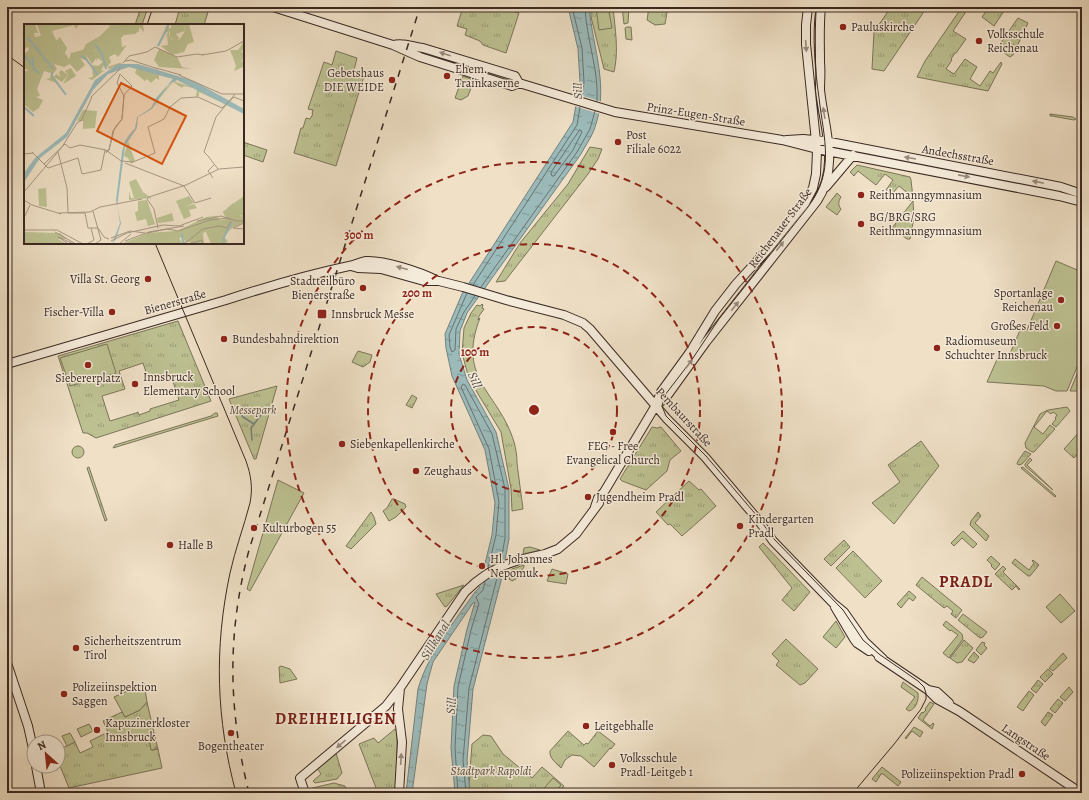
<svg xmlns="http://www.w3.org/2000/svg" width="1089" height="800" viewBox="0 0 1089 800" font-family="Alegreya,serif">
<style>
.grass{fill:url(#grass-tufts);stroke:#7c755a;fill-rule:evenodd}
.cemetery{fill:url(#cemetery-stones);stroke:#7c755a}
.garden{fill:#bdc192;stroke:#7c755a}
.water{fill:url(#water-ripples);stroke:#74817e}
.pier{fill:#efe0c6}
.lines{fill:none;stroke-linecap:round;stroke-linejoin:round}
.shore{stroke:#6a726e;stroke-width:1}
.stream{stroke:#74817e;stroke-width:1.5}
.secondary-casing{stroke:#3a2922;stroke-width:10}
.secondary{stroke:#f5ebda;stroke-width:8}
.tram{stroke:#3a2922;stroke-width:1}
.rail{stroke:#3a2922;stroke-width:1.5;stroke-dasharray:7 7;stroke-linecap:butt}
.oneway{fill:#988a7e}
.ring{fill:none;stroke:#8f2418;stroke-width:2;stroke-dasharray:7 5}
.poi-dot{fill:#8f2418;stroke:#f5ebda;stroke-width:1.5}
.labels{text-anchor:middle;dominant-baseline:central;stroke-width:3;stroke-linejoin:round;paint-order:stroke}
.poi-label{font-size:12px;fill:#3a2922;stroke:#f5ebda;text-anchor:start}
.street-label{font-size:12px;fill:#3a2922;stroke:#f5ebda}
.park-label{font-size:12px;font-style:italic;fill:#5b4f3e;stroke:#f5ebda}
.water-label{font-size:13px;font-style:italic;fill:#524e48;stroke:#f5ebda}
.district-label{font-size:16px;font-weight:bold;letter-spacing:1px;fill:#7a1f14;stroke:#f5ebda}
.inset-river{fill:none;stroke:#9bbbbb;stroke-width:2}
.inset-road{fill:none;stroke:#a79784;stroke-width:1}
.view{fill:#d7540e;fill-opacity:0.15;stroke:#d7540e;stroke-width:2}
.inset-edge{fill:none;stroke:#3a2922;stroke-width:2}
.centre{fill:#8f2418;stroke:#f5ebda;stroke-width:2}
.ring-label{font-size:12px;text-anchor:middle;font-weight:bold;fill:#8f2418;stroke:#f5ebda;stroke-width:3;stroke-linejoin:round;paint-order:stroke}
</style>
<defs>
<pattern id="grass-tufts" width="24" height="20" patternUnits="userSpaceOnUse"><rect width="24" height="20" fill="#bdc192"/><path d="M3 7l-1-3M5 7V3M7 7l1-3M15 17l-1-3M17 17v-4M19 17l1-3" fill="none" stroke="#9b9d77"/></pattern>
<pattern id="cemetery-stones" width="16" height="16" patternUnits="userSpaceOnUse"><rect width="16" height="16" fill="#bdc192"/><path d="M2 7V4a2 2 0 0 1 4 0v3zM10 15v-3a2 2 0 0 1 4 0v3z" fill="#9b9d77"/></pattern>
<pattern id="water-ripples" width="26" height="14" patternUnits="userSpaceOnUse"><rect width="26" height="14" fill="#9bbbbb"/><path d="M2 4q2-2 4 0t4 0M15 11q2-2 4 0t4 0" fill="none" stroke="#7f9898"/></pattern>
</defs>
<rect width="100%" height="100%" fill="#efe0c6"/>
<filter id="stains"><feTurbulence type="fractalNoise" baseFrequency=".005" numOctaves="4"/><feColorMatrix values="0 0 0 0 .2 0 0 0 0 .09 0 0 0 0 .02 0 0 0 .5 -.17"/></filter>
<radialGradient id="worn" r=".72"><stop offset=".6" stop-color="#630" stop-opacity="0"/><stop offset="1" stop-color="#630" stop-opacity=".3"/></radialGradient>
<path class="grass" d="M141,7H148L142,25H135Z
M180,7H191L208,12L204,25H175Z
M463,7H498L519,13L506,53L483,45L480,41L465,35L467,29L457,26Z
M591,7H613C615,28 619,51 614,72L604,69L591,17Z
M622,7H629L628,23L624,24Z
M649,7H668L665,24L655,25L647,20Z
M891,7H927L884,71L872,69L874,32Z
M962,7H969L953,31L966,39L956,53H955L951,59L952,60L946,69L954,74L965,59L977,67L970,79L980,86L990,71L993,73L1001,62L1002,64L988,91L917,77L925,61Z
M989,7H998L1004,11L994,26L982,17Z
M1018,18L1028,23L1013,55L1010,57L997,48Z
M627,27H631L632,40L626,39L625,28Z
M421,49L511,78L510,82L419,54Z
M336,51L357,58L354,70L365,73L336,166L294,153L301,128H303L306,118L310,119L313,114H312L313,110L308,109L324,62L332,65Z
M463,76L474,80L468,96L461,100L455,98Z
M1050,114L1073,117L1076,119L1074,120L1052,116H1050Z
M243,142L267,150L263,162L243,155Z
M590,147L602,149L598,159L588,174L505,281L496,282L520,243L568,184Z
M884,156L1036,186L1059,191L1058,193L882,158Z
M857,165L910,177L911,180L913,198L910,201L907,198L910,195L899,186L892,194L886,190L893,180L885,174L876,185L858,171L854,176L850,172Z
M837,193L841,197C838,202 838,205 841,209L837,215L826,207Z
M913,201L914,217L910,239H907L892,228Z
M482,304L483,305L482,308L484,309L479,316L478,320L480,318C456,380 499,392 514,442C516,449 517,456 517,463C519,479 521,494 523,509L512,511L511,489L501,432L469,379L462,353L464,328L471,313L477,305L480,306Z
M178,321L211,401L96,438L87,433H83L58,356ZM143,363L149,381L171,375L179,400L150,409V411L139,415L138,412L136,413L110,421L102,396L125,389L119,371Z
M358,351L372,355L370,362L363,367L352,362Z
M1082,362V391H1070Z
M277,386L256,459H254L229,399Z
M412,395L417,398L412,408L406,405Z
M1067,407L1070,411L1056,427L1052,424L1056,419L1055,418L1057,415L1053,412L1051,414L1047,411L1034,427L1043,434L1050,425L1055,429L1034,452H1032L1026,448L1025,443L1040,414L1048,410Z
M215,413H217L218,416L113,448L115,445L211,416Z
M652,427L657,428L661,427L681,451L670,460L667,471L646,490L622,481L620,479Z
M1081,430L1082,449L1074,458L1064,449Z
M921,441L939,466L894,524L872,503L900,482L888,465Z
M72 452a6 6 0 1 1 12 0a6 6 0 1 1-12 0Z
M1025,451L1031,454L1022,464L1019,465L1017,464L1018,461Z
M1030,458L1032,460L1027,465L1053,490L1025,466V464Z
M89,467L107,520L105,521L87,468Z
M1022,467L1024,468L1056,496L1055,497L1021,468Z
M689,481L699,490L701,489L716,506L682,536L670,524L668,525L656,512Z
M392,499H394L405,504L406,507L396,517L389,521L383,511L387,508Z
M371,512L374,517L376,524L351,549L346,546Z
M978,512L981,516L975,523L989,536L986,541L970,525L971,521Z
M963,531L977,544L973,548L962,538L954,546L951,543Z
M844,540L850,547L831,566L824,559Z
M763,543L810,592L794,611L782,600L792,588L759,547Z
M530,547L540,550L523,554L524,548Z
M853,551L882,581L865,598L836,568Z
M991,556L1000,564L995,570L991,566L992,565L987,560Z
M1015,559L1029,570L1034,563L1032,561L1033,560L1039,565L1030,576H1028L1012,563Z
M524,565V567L516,579L512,581L509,579L512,569Z
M1003,566L1006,569L1003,572L1020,589L1019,590L1016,586L1012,590L995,574Z
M922,577L962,610L956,618L951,614L953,611L947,606L944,608L916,585Z
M464,585L447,606L445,607L436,594Z
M909,591L916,597L913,601L909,598L901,608L897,604Z
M963,614L987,632L983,637L980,638L958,620Z
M836,621L845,637L836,648L823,637Z
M946,621L962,634L963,639L949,658L943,653L958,635L951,630L950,631L943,625Z
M786,639L818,669L805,683L800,685L776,665L779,661L772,654Z
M964,640L973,648L962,662L957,663L950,658Z
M982,642L985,643L984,645L987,648L981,655L976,650Z
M974,652L979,657L974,663L968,660Z
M1063,653L1067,658L1053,671L1049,668Z
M281,666L290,669L297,679L280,683L279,667Z
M1048,669L1053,674L1045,682L1040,677Z
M1038,680L1043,684L1036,693L1031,689Z
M903,682L918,693C919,700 916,709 909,711L906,709L915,697L901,687Z
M1069,687L1073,692L1065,701L1060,697Z
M1029,691L1034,695L1023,711L1017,707Z
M1058,699L1063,703L1055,713L1050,709Z
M147,702L154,733L148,734L152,750L158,749L162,768L69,788L58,761V750L75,742L80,753L93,747L90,741L108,732L103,721L122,712L125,717L140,710Z
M930,702L934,704L923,720L930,726L933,723L934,724L932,729L918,718L922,712L923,713L926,710L925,709Z
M1048,712L1053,715L1045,726L1041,722Z
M89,724L93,731L81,737L77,729Z
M914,727L923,732L920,737L912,731L906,739L905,738Z
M395,729L397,732V793H378L359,744L374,738L378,743Z
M568,731L584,745L586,743L588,744L598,731L615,744L611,749L610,748L594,767L581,756L572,755L565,760L561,768C556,763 549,758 550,751Z
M483,735L491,736L503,754L532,778L542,767L564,786L558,793H471L469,785L472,744Z
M336,753L342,773L337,779L315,783L313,781L321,774L317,768Z
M882,767L901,782L898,786L883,774H881L876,782L872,779Z
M334,783L345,786L348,793H309L308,789Z"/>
<path class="cemetery" d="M154,733L158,749L151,750L148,734Z"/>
<path class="garden" d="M596,7H608L612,28L599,30Z
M1056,261L1082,272V355L1067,391H1056L1044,386L987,382L999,355L1008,358L1021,328L1027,330Z
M107,344L116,373L70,386L60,358Z
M278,480L304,493L250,591L247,589Z
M552,569L568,574L566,584L547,581Z
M1060,594L1075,611L1061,623L1046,607Z
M144,683L147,702L140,710L125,717L114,697Z
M70,733L75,742L67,746L62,736Z
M553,778L561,785L554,793H540Z"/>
<path class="water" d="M568,7H589C593,50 610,87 594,130C591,138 585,146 581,154L467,313L460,331L459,354L467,380L496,432L509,489V539L501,581L473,689L467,760L470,793H455L451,748L454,686L467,629L475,602L473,603L433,662L427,684L412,793H406L418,689C428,654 454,622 475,592L479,588L492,535L495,503L485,450L452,376L446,348L445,334L462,294L573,122L580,82L578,49Z"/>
<path class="pier" d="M576,94L603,102L600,114L574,106Z
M507,558L505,570L490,578L476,589L482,566L488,567Z"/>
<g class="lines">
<path class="shore" d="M572,7L582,48L584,82L582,97
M585,7C586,39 599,69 597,101
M580,130L582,132L573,150L554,176H552L551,173Z
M473,285L577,125L580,107
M481,287L577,152L590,129L595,111
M467,293L449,335L450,347L452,352L455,350L456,329L464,312L475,296
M488,568L496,535L499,502L489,449L461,387L463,384L465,385L492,434L505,489V538L501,561
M458,793L455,748L458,687L471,630L479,604L476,597L483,590L485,582
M466,793L463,760L469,688L498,574"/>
<path class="stream" d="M239,412L243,417L254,424
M252,440L251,428L261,415"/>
<g class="secondary-casing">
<path id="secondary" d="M273,7L393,45L420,57L512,86L519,83
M393,45C404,42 413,47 423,48L515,76L519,83L615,112L782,140L817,149L1059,196L1082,202
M787,140L803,139L825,141L1046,184L1061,187L1082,194
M826,187L853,155
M351,266L358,268L381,269L424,281H439L463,287L506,300L564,315L583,323L590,329L667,419L705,457L759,521L773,541L833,603L844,612L865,642L883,659
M7,364C80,342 153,322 226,300C266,287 307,275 349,266C355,265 360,262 366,261C384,260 420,272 436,280
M658,404L667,396L706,342L817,201C840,166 824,128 820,90C820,81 821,72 820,62C820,44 819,26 821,7
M595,507L598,498L604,492L656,405L661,392L690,352L715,311L736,284L768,249L805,203L813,188L816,174L817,151L806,44V25L808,7
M835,607L854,639L857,643L869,651
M879,657L928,690L937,692L949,703
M7,663L28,726L34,753
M928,690L937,699L959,711L1081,793
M36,766L41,793
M305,793L300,778L386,706L400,688L465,592L476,582L487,574L502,566L519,560L545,554L558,549L576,534L599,503
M399,793L402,742L398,709L400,688"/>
</g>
<use href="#secondary" class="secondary"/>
<path class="tram" d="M816,7C812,36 815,69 819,98C824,140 835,171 808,207L719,319L691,361L665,395L662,406L666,416L706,456L758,517L774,539L843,610L863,640L879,654L918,681L924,687L926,693V699L921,709L895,743L853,793
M147,25L153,7
M7,55L25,68
M155,243L246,461C251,475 253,488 250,503C244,526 235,550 230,573C214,648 216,719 236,793"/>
<path class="rail" d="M249,793C228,709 227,633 249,550L420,7"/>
</g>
<defs><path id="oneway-solid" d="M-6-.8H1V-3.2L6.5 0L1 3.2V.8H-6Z"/></defs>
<g class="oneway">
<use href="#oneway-solid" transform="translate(806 46) rotate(86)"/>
<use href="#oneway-solid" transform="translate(445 54) rotate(-163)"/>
<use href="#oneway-solid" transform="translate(824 113) rotate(-99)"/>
<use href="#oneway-solid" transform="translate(910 158) rotate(-170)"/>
<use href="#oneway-solid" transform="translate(964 176) rotate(11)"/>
<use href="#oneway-solid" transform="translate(1038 182) rotate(-168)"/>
<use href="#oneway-solid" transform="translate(780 246) rotate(-52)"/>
<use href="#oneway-solid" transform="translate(402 268) rotate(-165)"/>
<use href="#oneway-solid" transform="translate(735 306) rotate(-51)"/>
<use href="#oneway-solid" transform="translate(689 364) rotate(-53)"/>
<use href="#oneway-solid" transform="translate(341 744) rotate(140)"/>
<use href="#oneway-solid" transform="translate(401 759) rotate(-86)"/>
</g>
<g class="ring">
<circle cx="534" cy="410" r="83"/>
<circle cx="534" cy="410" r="166"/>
<circle cx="534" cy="410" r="248"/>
</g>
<g class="poi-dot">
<circle cx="843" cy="27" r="4"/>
<circle cx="979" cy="41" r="4"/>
<circle cx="447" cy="76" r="4"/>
<circle cx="392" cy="80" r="4"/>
<circle cx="618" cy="142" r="4"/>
<circle cx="861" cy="195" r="4"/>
<circle cx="861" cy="224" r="4"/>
<circle cx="148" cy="279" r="4"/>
<circle cx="363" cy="288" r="4"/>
<circle cx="1061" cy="300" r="4"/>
<circle cx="112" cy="312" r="4"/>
<rect x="317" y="309" width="10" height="10" rx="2"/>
<circle cx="1057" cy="326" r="4"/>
<circle cx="224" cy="339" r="4"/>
<circle cx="937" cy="348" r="4"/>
<circle cx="88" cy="365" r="4"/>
<circle cx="135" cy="384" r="4"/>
<circle cx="613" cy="432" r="4"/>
<circle cx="342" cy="444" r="4"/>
<circle cx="416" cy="471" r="4"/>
<circle cx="588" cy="497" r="4"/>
<circle cx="740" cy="526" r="4"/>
<circle cx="254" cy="528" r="4"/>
<circle cx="170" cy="545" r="4"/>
<circle cx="482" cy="566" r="4"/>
<circle cx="76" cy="648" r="4"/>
<circle cx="64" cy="694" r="4"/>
<circle cx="586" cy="726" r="4"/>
<circle cx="97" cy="730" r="4"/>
<circle cx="231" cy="733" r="4"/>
<circle cx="612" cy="765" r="4"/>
<circle cx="1022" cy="774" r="4"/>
</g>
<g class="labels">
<g class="poi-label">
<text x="851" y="27">Pauluskirche</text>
<text x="987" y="34">Volksschule<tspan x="987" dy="14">Reichenau</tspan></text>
<text x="455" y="69">Ehem.<tspan x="455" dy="14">Trainkaserne</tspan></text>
<text x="384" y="73" text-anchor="end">Gebetshaus<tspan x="384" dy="14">DIE WEIDE</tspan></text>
<text x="626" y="135">Post<tspan x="626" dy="14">Filiale 6022</tspan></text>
<text x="869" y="195">Reithmanngymnasium</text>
<text x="869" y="217">BG/BRG/SRG<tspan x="869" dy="14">Reithmanngymnasium</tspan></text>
<text x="140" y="279" text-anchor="end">Villa St. Georg</text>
<text x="355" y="281" text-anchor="end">Stadtteilbüro<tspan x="355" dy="14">Bienerstraße</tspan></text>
<text x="1053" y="293" text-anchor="end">Sportanlage<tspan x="1053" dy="14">Reichenau</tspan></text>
<text x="104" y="312" text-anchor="end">Fischer-Villa</text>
<text x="331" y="314">Innsbruck Messe</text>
<text x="1049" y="326" text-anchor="end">Großes Feld</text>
<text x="232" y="339">Bundesbahndirektion</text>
<text x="945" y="341">Radiomuseum<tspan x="945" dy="14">Schuchter Innsbruck</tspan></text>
<text x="143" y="377">Innsbruck<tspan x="143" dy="14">Elementary School</tspan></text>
<text x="88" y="378" text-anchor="middle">Siebererplatz</text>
<text x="350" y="444">Siebenkapellenkirche</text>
<text x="613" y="446" text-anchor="middle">FEG - Free<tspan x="613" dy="14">Evangelical Church</tspan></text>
<text x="424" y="471">Zeughaus</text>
<text x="596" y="497">Jugendheim Pradl</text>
<text x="748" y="519">Kindergarten<tspan x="748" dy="14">Pradl</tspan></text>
<text x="262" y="528">Kulturbogen 55</text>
<text x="178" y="545">Halle B</text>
<text x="490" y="559">Hl. Johannes<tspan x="490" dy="14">Nepomuk</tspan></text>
<text x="84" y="641">Sicherheitszentrum<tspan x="84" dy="14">Tirol</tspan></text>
<text x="72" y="687">Polizeiinspektion<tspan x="72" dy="14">Saggen</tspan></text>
<text x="105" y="723">Kapuzinerkloster<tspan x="105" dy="14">Innsbruck</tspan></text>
<text x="594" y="726">Leitgebhalle</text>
<text x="231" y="746" text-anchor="middle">Bogentheater</text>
<text x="620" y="758">Volksschule<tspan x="620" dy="14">Pradl-Leitgeb 1</tspan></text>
<text x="1014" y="774" text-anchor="end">Polizeiinspektion Pradl</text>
</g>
<g class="street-label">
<text transform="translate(696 114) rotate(9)">Prinz-Eugen-Straße</text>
<text transform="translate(958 155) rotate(10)">Andechsstraße</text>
<text transform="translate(780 228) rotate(-53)">Reichenauer Straße</text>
<text transform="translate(175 302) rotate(-16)">Bienerstraße</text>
<text transform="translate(684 417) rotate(47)">Pembaurstraße</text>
<text transform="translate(1026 742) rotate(34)">Langstraße</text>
</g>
<g class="park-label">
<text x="253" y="410">Messepark</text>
<text x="491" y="771">Stadtpark Rapoldi</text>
</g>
<g class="water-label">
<text transform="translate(577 91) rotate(-90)">Sill</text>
<text transform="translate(475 380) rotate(68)">Sill</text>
<text transform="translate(435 640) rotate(-58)">Sillkanal</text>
<text transform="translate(451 706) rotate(-84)">Sill</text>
</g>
<g class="district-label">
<text x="966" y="582">PRADL</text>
<text x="336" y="719">DREIHEILIGEN</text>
</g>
</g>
<g transform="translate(24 24)">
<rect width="220" height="220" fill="#efe0c6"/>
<path d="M160,0H165L170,18L164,20L160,28L148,31L153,33L158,43L168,45L135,43L130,36L135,25L147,30L137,22L144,21L143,11L145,7L146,15L155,16L161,7ZM219,19L220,25L217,28L220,29L218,38L215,30L208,31L206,26H214ZM69,25L73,28L74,32L68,40L62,31ZM113,44L135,51V56L132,54L127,59L123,55L121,57L111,49ZM37,46L44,51L38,58L30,53L32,50L37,53L35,49ZM152,56L159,58L152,56L151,58L173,64L197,78L175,68V72L172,73L173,65L160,62L158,64L149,58L135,75L134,77L137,80L133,79L131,82L134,74L145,61ZM59,86L73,87L71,104L59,105V97H53ZM104,117L111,137L107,140L104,134L100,132ZM112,155L119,168L127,174L126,177V174L105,176V167L107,174H110L105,158ZM220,172V196L217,191L201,192L199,188Z" fill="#bdc192"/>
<path d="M0,0H11L14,9H10L11,13L17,12L13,0H55L52,5L50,1L28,7L32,16H35L33,15L36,13L43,24L41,29L45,35L47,29L59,26L62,20L76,12L86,2L85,0H119L120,8L115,3V7L111,10L100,11L97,14L98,23L103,21L94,33L91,30L85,33L87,38L83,43L95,39H99L83,46L85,44L80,41L77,47L81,46L68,56L64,54L69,53L68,41L74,42L79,38L74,34L72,37L73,28L71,26L62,31L64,37L56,34L61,41L53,48L46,40L40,43L30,40L33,45L28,51L35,60L22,55L26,54L27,49L20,47L13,65L16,72L12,73L19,76L15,84L9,88L0,80V47H5L0,44V30L5,26L4,23L0,25ZM143,0H145L144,3L147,5V0H160L161,7L152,10L155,14L154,17L146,14V7L139,16L145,7L139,11ZM207,28L208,31L214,28L218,36L217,38L220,37L219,43L210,47L212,42ZM47,44L52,52L39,60L44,51L41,47ZM216,175L220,180V186L211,188H218L216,192L220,193V199L209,203L199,213L204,217L201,220H187L182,208L179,209L180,220H165L166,218H161L159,213L155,214L159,220L99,219L124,209L153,207L182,193L192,192L196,196L203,195L201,192L206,190L203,189L201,192L199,188L209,179L212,181L214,178L210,179ZM0,208L36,209L43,215H34L43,220H0Z" fill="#bdc192"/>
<path d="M22,164L23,183L15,182L14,165ZM165,172L170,179L161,183L170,180L173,184L165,186L167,192L160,195L152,177Z" fill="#bdc192"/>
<path d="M123,176L131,200L124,202L122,195L113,197L111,188L114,187V177ZM148,189L150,197L134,199L133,194Z" fill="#bdc192"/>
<path d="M94,40H114L170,57L220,85V90L153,56L144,61L128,85L114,93L113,104L101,122L93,183L97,199L92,215L88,220L96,199L92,176L98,128L101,117L106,110L95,122L111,104L113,93L127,84L132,74L149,55L105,43L84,50L69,66L43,113L16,134L0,158V149L11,134L42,109L71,56Z" fill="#9bbbbb"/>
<path class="inset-river" d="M3,13L18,31M71,20L78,30M134,22L145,0M78,30L82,45M0,31L8,41M19,32L29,45M57,32L62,35L74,51M8,33L10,45L15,49M28,48V52L42,71M0,83L10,92M158,209L159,218L162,220M200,220V213L208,198"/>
<path class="inset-road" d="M178,31L202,27L220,17M101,37L107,36L134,45M99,39L105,32L123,28L131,23L153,33L173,30L179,31M132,44L157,51M155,51L198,70H220M67,73L96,45M57,97L68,73M8,128L22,142M34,128L43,164L44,189H61L64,204H74L80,213L85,215M82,128V127L85,126L88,112L89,107L92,102L98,95L100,72L93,59L96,50L108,62L100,71L98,95L90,106L85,126L82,129M0,130L9,129L24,144L54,134L58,150L77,146L81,126M184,132L194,145M185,133L180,128L192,93L211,70M101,139L160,162L171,179L187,174M20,140L41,120L46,124L56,121L82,126L97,137L109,138L131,129L124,103L140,95L146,83L157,74L174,73L198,84L210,73L220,77M189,154L184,147L190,141M0,168L38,123L53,99L58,96M125,173L162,161L195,145L220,143M125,173L123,175L130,185L134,204M0,176L8,181L37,190M69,187L77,216L71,220M35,189L66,188L76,183L118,175M0,194L6,181M173,197L197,192L213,197H220M220,199L209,204L220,205M0,206H33L59,220M31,208L52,220M123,209L143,205L154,207L186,196L204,194L206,196M87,214L106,207L121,209M87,217L103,209L139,201L155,202L179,193M101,217L125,208L160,202M43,219L34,213L50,220M63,220L70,216L67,204M95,220L107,210M160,220L179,205L195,202L203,204L207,197M165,220L178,216L179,220"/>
<path class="view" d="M97,59L162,92L138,140L73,107Z"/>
<rect width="220" height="220" class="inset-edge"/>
</g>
<circle cx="534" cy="410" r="6" class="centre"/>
<g class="ring-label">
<text x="359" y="239">300 m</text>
<text x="417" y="297">200 m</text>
<text x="475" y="356">100 m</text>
</g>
<rect width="1089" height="800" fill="none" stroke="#efe0c6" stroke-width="24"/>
<rect x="8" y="8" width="1073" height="784" fill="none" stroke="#3a2922" stroke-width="2"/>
<rect x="12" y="12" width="1065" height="776" fill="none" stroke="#3a2922"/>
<g transform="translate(46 754) rotate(333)"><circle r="19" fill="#f5ebda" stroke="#aa9d90"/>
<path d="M0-3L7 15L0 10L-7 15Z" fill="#8f2418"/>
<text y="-6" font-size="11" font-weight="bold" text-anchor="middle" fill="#3a2922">N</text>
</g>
<rect width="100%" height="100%" filter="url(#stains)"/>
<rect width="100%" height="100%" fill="url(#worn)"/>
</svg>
